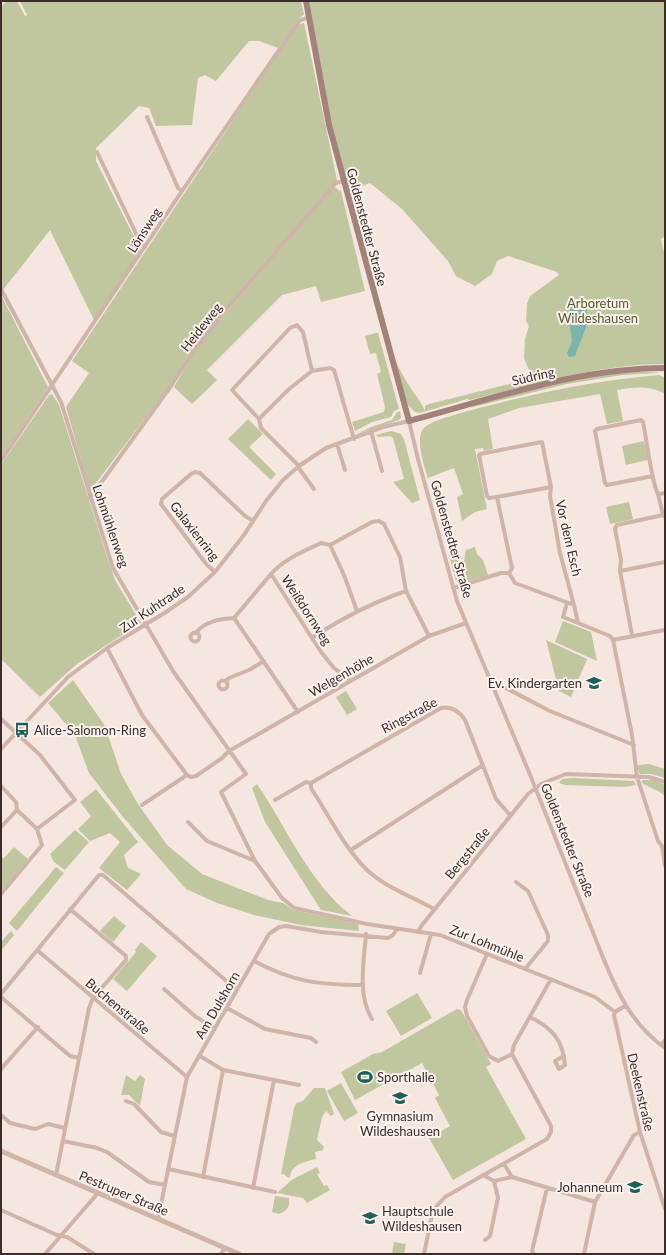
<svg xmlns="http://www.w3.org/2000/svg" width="666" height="1255" viewBox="0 0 666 1255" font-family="Lato,sans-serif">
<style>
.green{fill:#c0c69e}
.water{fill:#7cb5ac}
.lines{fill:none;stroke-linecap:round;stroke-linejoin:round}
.minor{stroke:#cfb4aa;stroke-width:4}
.tertiary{stroke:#cfb4aa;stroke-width:5}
.secondary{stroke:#a3827b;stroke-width:6}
.labels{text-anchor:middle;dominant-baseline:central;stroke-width:4;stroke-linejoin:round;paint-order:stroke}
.street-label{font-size:13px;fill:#3c2c2a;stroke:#fcf2ed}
.park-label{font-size:13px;fill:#545c2c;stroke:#fcf2ed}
.poi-label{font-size:13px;fill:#3c2c2a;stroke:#fcf2ed;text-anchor:start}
</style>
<rect width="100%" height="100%" fill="#f5e7e0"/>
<path class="green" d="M6,1H17L25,16L27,15L20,1H301L304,14L296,22L278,48L259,41H249L216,81L205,75L198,78L192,125L156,126L149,108L139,106L96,148V161L141,251L94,320L50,230L3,290L1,285V7Z
M308,1H665V236L661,239L665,257V364C601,364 532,385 470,400L467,399L420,413L415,412L408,405L390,348C395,361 402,375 410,387C415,395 421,401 425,411V406L429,404L529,379V370L524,358L525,339L529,326L526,321L527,304L530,296L559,275L557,272L508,256L497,261L492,274L475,286L456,276L448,261L402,209L370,183L348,192L325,102Z
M304,23L337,180L187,356L171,384L90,491L66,407L89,373L72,361L297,25Z
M334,187L341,191L365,291L321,302L316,286L282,295L207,370L217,380L192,404L174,387L190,358L203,340Z
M1,295L48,387L1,458Z
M376,333H378L399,409L394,411L391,417L372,422L355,431L352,422L384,412L385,407L377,374L381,372L376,353L370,354L365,336Z
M660,373L622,375L567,384L469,408L475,405C528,391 605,367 660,373Z
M659,375L664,377L665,394C650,385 633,387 617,390L623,421L607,424L600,394L519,408L488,419L493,449L484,451L483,448L475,449L487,509L475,512L462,521L457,497L463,494L454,468L428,478C424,466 414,436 425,427C433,421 444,418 454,415C523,396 587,381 659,375Z
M52,394L59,405L108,560L116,582L141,623L77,664L40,697L1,659V465L49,395Z
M400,411L401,417L399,420L357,434L371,427L392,420L397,412Z
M248,419L263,434L249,447L276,474L271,480L228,439Z
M391,431L401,434L404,439L420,500L412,503L393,482L404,479L393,438L390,436L378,437L376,435Z
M644,441L648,460L626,465L622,446Z
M629,502L633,519L610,524L606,507Z
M475,547L477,554L483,560L488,575L461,583L456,581L449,555H452V559L464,561L466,550Z
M563,621L591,632L597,661L555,642Z
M546,640L587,659L571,697L559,691Z
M73,680L105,726L121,774L138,804L167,845L202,874L268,900L283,903L293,910L358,924L359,931L301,925L254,915L217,903L186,889L123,817L89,773L75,735L48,703Z
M346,691L357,709L347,715L336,697Z
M649,764L665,769V778L651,774H640L637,767L639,765Z
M572,778L634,781L636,785L625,787L565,785L559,783L562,779Z
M643,780H654L665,785V796C659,790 644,786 641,782Z
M257,784C287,828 309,883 352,916L321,910L265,822L252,788Z
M96,789L138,842L124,855L128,868L141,874L127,890L99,868L120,842L110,833L90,841L78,829L91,816L80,802Z
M75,830L89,842L65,870L54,862L50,854Z
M14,847L28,859L1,891V857L4,858Z
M56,867L64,873L17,931L9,923Z
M114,916L126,926L113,942L100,931Z
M11,931L14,935L1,951V942Z
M141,942L157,956L127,991L113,979L136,952L135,950Z
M417,993L432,1018L401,1036L386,1011Z
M457,1009L461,1010L491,1064L486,1067L526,1139L453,1180L429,1138L450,1126L435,1098L439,1095L422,1063L355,1100L341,1072L373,1054L382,1052Z
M126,1075L135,1081L140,1075L145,1079L140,1106L129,1095H121Z
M341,1083L358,1113L344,1121L327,1091Z
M314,1088H325L334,1114L331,1116L326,1111L322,1117L317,1140L324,1147L323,1150L315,1152L316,1159C304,1162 292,1164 290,1177L288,1178L284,1174H281L294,1108L296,1103L303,1101Z
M317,1167L320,1173L317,1174L324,1186L327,1185L330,1190L307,1203L303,1198L277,1193L293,1179Z
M275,1196L289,1198C290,1207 288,1210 279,1214L272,1212Z
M394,1242L406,1244L404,1254H392Z"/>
<path class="water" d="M578,300L587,310L588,322L575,356L569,357L567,353L572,341L568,314L571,303Z"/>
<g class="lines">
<path class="minor" d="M147,117L178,188L182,191
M97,152L142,246L145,247
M1,289L61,402L113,568L173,671L246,774L221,792L255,861L282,898L294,908L367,924L440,935L595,997L615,1012
M259,419L289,389L312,371
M371,431L382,471
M337,444L345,470
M1,461L182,191L299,21L309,17
M299,466L261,428L259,419L232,390L290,328L297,325L303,332L312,371L330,368L334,370L354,439
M298,467L314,489
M653,476L607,485L605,483L595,431L597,429L641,420L643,422C646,435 652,485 658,494L665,493
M658,494L663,515L665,517
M497,497L489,498L487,496L479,455L480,454L542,442L551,487
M90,498L171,386L189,357L225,311L336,183L343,181
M330,545L372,522L379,521L384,524L400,557L406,591L429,636
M620,571L665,562
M215,572L207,565L161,504L162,499L191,474L195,472L200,473L245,516L252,520
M509,573L512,568L497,497L551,487L550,496L560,553L574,605
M271,574C284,559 304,551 321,543L330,545L344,575L357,611
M453,588L501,573H509L515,583L574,605L578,623L610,636L613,640
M567,603L563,617L578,623
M234,618L271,574L321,652L334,668L350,680
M190.5 637a4.5 4.5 0 1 1 9 0a4.5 4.5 0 1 1-9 0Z
M196,633C205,621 220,619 234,618L298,712
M632,635L620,571L621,560L615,529L617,525L663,515
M313,637C343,618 373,602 406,591
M613,640L632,735L637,777L658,841L662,846L665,866
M613,640L665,630
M107,648L142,715L187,775
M218.5 685a4.5 4.5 0 1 1 9 0a4.5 4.5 0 1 1-9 0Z
M226,681L229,678L249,670L264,661
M494,689L502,686L550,711L634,745
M1,719L40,755L75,800L37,829L17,810L16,802L1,786
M1,749L68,677L107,648L166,612L188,597L215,572L244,535L266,501L283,480L299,466L326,448L383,427L409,421L418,459L457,601L531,777L604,960C619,996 633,1025 665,1048
M311,783V788C328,814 345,849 367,870C385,887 413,897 434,909
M275,800L306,782L311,783L441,708C452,706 459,711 465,720L496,799L510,815
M142,805L187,775L191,777L196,776L222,758L229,751L429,636L466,623
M188,822L207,841L255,861
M1,827L17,810
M351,850L483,765
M516,882L528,891L548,935V941L525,969
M1,894L42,845L37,829
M418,932L422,925L528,794L541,784L566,774L649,777L665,782
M366,934C364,961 357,995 372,1019
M37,950L187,1077
M487,954L467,1000L465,1007L467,1016L489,1056L498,1061L512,1054
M254,961C293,982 320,985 363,985
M420,973L431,934
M164,989L196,1017L215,1028
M1,994L99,875H103L237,990
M1,997L70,1056L79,1058
M625,1006L615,1012L614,1015L640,1132L665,1209
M227,1008L265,1029L311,1038L316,1042
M530,1017C552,1028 563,1040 565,1065L559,1069L555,1061L564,1056
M661,1045L665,1040
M200,1056L223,1070L299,1085
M1,1069L38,1027
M126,1101L134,1104L161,1132L174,1136
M1,1115L10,1123L35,1129L48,1124L65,1128
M63,1141L97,1148L107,1152L149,1182L165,1185
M504,1164L512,1177L595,1202
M168,1169L275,1192
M56,1175L89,1008L93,998L126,960V956L70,909
M483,1175L494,1181L512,1177
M203,1177L223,1070
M253,1188L274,1080
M1,1210L57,1235L67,1237L94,1254
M158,1219L187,1077L269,934L279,927L286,926L321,932L388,938L393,935L397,929
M485,1240L490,1236L498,1198L494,1181
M45,1254L98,1193
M221,1254L225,1248
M424,1254L433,1210L445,1197L547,1139L551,1132V1126L512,1054L514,1045L551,979
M534,1254L532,1251L547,1188
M584,1254L595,1202L634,1135L640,1132"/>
<path class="tertiary" d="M1,1151L239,1254"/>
<path class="secondary" d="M306,1L329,125L409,421C493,399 577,368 665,368"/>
</g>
<defs>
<g id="school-bare" transform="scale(1.2)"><path d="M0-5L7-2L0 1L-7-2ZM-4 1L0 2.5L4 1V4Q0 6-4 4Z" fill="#1c6158" stroke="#fcf2ed" stroke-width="2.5" paint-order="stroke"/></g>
<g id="bus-bare" transform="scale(1.2)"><path d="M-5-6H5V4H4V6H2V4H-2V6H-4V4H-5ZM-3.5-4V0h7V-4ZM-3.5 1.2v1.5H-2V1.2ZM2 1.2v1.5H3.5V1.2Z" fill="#1c6158" stroke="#fcf2ed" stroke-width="2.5" paint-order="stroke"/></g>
<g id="stadium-bare" transform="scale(1.2)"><path d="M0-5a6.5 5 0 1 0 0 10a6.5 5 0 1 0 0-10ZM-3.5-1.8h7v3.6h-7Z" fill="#1c6158" stroke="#fcf2ed" stroke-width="2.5" paint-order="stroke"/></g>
</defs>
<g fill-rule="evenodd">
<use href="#school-bare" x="594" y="683"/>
<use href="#bus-bare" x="22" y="730"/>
<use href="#stadium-bare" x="365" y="1077"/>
<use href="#school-bare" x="400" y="1098"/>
<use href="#school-bare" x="635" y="1187"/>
<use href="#school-bare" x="370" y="1218"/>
</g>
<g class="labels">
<g class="street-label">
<text transform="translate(367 227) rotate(75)">Goldenstedter Straße</text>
<text transform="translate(144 230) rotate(-57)">Lönsweg</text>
<text transform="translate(201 327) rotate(-52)">Heideweg</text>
<text transform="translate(533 376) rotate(-13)">Südring</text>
<text transform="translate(111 526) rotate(71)">Lohmühlenweg</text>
<text transform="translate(195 531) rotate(52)">Galaxienring</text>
<text transform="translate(569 538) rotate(77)">Vor dem Esch</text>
<text transform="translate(452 539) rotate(74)">Goldenstedter Straße</text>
<text transform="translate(152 608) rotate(-34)">Zur Kuhtrade</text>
<text transform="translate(307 610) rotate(57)">Weißdornweg</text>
<text transform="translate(341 675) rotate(-30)">Welgenhöhe</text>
<text transform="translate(409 715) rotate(-28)">Ringstraße</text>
<text transform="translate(568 840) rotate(68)">Goldenstedter Straße</text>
<text transform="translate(467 853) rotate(-51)">Bergstraße</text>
<text transform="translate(487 943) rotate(22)">Zur Lohmühle</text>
<text transform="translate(217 1005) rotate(-60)">Am Dulshorn</text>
<text transform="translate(118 1006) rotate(40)">Buchenstraße</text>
<text transform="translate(641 1092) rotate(77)">Deekenstraße</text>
<text transform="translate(124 1193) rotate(23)">Pestruper Straße</text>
</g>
<g class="park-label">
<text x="598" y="303">Arboretum<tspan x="598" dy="15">Wildeshausen</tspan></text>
</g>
<g class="poi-label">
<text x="582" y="683" text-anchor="end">Ev. Kindergarten</text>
<text x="34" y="730">Alice-Salomon-Ring</text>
<text x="377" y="1077">Sporthalle</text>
<text x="400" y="1116" text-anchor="middle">Gymnasium<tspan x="400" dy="15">Wildeshausen</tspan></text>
<text x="623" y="1187" text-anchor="end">Johanneum</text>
<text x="382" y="1211">Hauptschule<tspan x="382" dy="15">Wildeshausen</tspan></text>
</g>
</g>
<rect width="666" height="1255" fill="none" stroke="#3c2c2a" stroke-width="4"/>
</svg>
